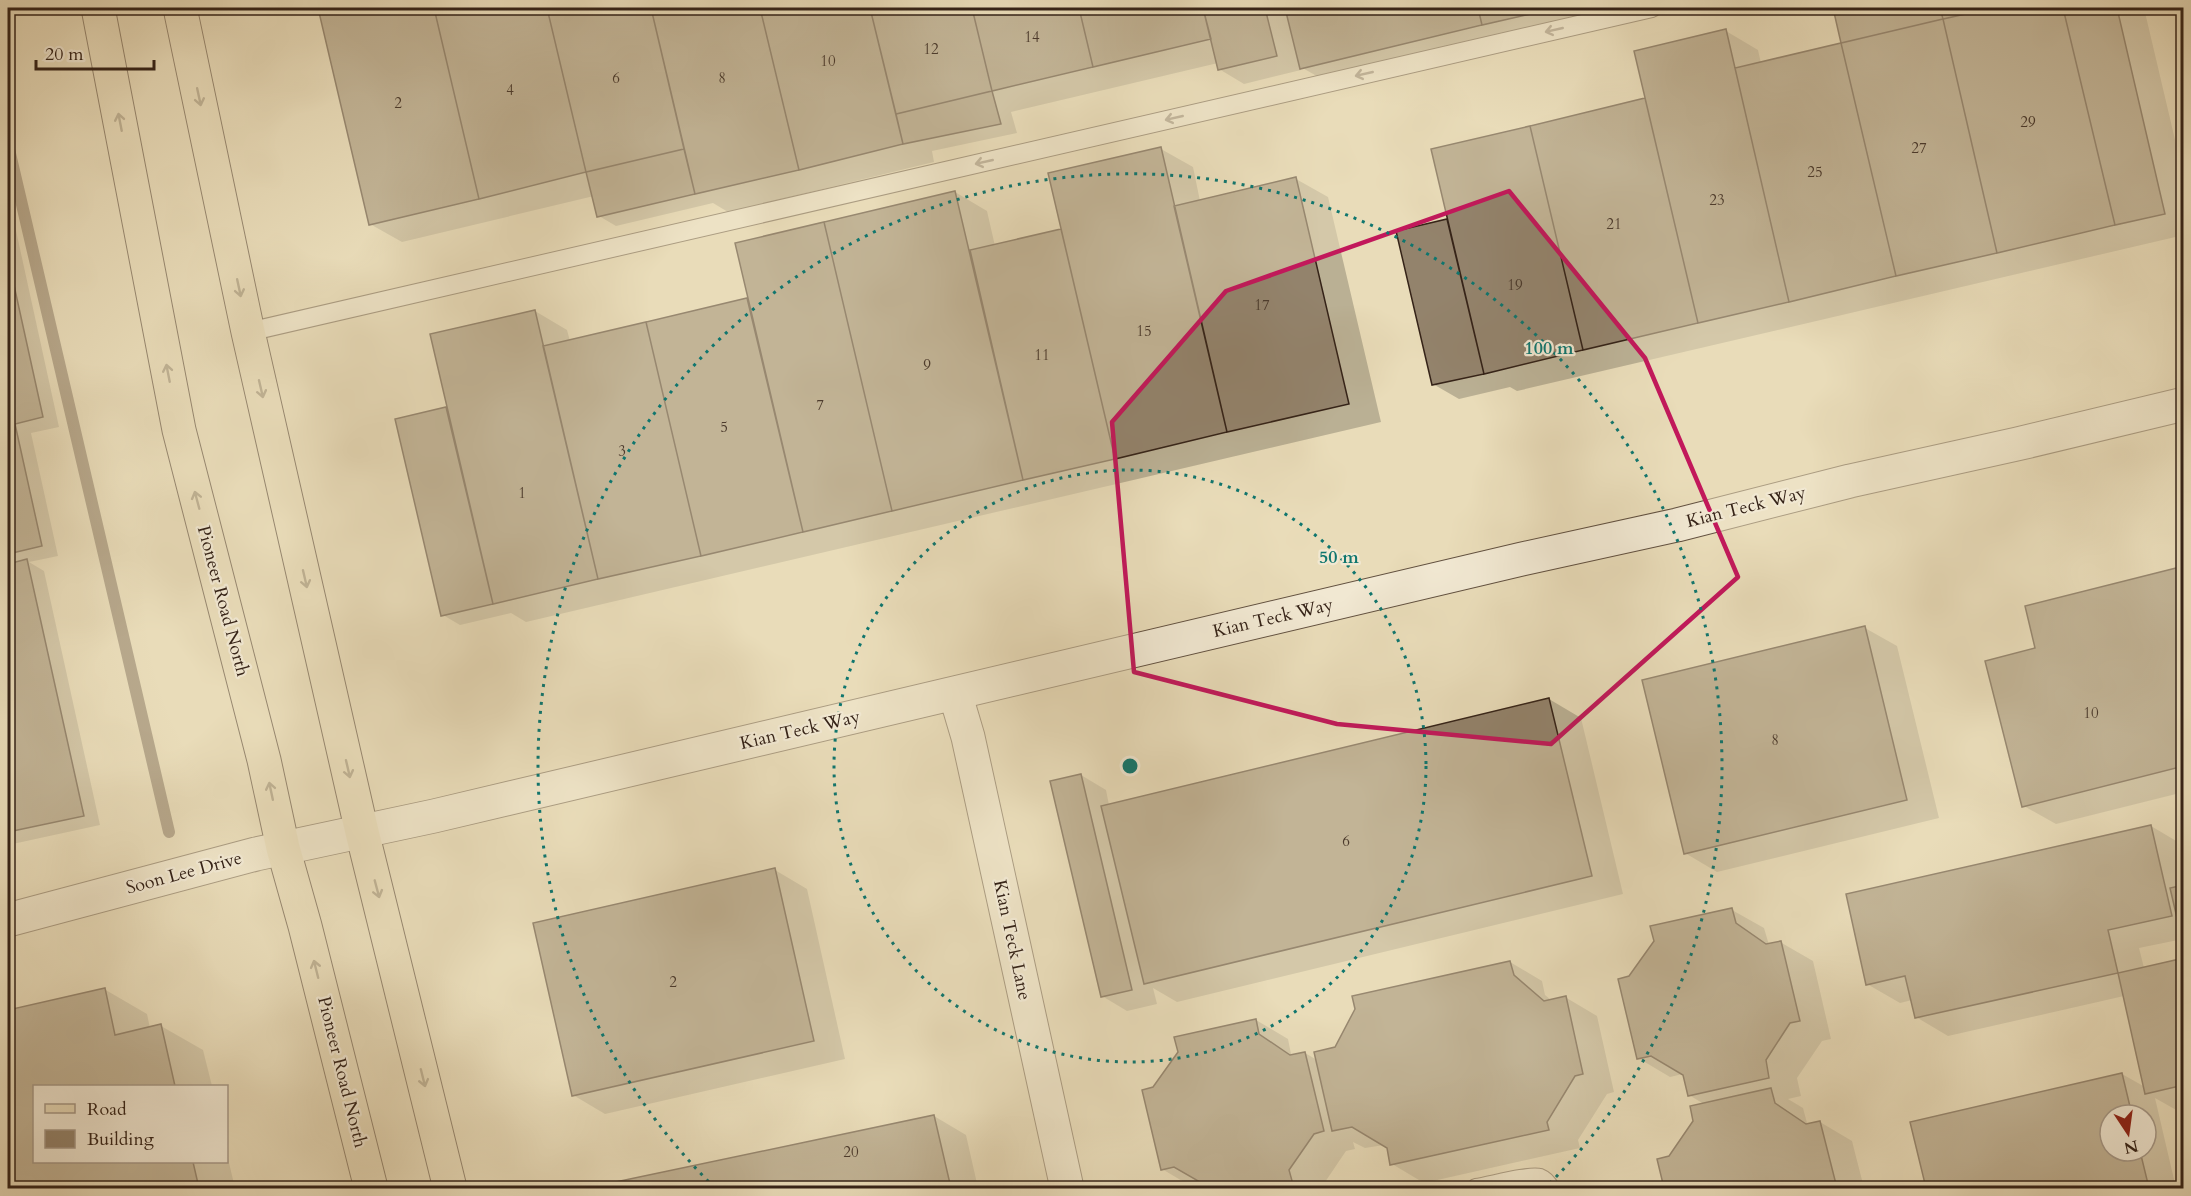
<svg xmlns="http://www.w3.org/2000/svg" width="2191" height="1196" viewBox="0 0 2191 1196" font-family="Cardo,serif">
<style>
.shadow{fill:#0003;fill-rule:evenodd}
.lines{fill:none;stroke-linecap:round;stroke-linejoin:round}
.stream{stroke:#7c6c58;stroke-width:12}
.building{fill:#93836c;stroke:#352318;stroke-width:1.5}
.service-casing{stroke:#625140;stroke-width:20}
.minor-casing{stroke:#625140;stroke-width:35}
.primary-casing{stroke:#352318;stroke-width:35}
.service{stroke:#f1e8d2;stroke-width:18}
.minor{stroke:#f1e8d2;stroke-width:33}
.primary{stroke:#e9dcb9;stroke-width:33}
.oneway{stroke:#938675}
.oneway2{stroke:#8f8068}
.marked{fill:none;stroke:#c2185b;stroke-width:4.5;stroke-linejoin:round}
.ring{fill:none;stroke:#0f766e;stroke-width:3;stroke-dasharray:3 6}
.labels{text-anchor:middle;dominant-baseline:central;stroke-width:4.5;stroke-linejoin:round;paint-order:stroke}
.number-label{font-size:15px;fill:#4c3b2d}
.street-label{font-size:18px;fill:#352318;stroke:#f1e8d2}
.centre{fill:#0f766e;stroke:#f1e8d2;stroke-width:3}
.ring-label{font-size:18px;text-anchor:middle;font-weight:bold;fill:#0f766e;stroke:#f1e8d2;stroke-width:4.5;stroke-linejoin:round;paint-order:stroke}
</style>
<rect width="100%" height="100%" fill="#e9dcb9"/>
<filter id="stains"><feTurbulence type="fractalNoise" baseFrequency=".00333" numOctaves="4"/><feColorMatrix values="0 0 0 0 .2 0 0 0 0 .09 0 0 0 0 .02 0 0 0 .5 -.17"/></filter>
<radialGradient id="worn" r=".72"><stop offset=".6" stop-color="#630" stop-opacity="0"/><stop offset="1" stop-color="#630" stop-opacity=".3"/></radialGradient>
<path class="shadow" d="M319,8H1598L1599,11L1511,32L1334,86L1301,67V70L1244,84L1219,69L1218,63L1011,112L1017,133L932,151L934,162L728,212L713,203L616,226L599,216L594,196L402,242L370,224Z
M1835,8H2144L2184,178V235L1517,391L1510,387L1459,399L1433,384L1447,221L1450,222L1433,150L1647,100L1726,31L1758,50L1761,63L1843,44Z
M1161,149L1193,167L1200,201L1296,179L1328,197L1381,422L526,622L511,613L460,625L443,615L446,408L449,410L535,311L567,330L570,341L749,299L955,192L987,211L995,246L1063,230Z
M8,194L59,427L31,433L58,556L29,562L44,571L100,825L8,845Z
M2184,567V792L2056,824L2024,806L2037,649Z
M1865,628L1897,646L1939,818L1717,872L1685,853Z
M1549,699L1581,718L1623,894L1177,1002L1153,988L1157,1004L1127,1011L1102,996L1081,775L1106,790L1109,805Z
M2151,826L2183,845L2184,848V941L2183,939L2139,948L2144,968L2184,959V1110L2178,1111L2155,1098L2176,1188H1927L1912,1123L2122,1074L2145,1087L2124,996L1948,1036L1916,1017L1912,1000L1900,1003L1867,984ZM2110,1115H2146V1151H2110Z
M775,870L807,889L845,1059L605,1114L573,1095Z
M1732,910L1764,928L1769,945L1780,942L1813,961L1831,1039L1822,1041L1797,1078L1801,1096L1788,1099L1803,1108L1807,1123L1809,1125L1820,1122L1852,1141L1864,1188H1666L1659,1160L1670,1158L1704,1104L1689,1095L1683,1074L1670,1077L1638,1058L1630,977Z
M1510,962L1542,981L1545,995L1551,1000L1565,997L1597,1016L1614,1092L1607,1094L1578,1140L1580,1148L1424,1183L1392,1164L1388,1147L1384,1145L1365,1148L1353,1142L1355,1149L1346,1151L1321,1188H1209L1208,1185L1194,1188L1162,1169L1154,1089L1256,1020L1288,1039L1291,1054L1294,1056L1305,1053L1317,1060Z
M104,989L147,1014L150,1028L161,1026L203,1050L212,1086H34V1162H226V1150L235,1188H8V1012Z
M934,1116L966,1135L978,1188H594Z"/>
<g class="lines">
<path class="stream" d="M8,145L169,832"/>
</g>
<path class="building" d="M318,8H434L479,199L369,225Z
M434,8H547L586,172L479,199Z
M547,8H651L684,149L586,172Z
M651,8H760L799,170L695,194Z
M760,8H870L903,144L799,170Z
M870,8H972L992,91L896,114Z
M972,8H1079L1093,67L992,91Z
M1079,8H1203L1211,39L1093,67Z
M1203,8H1265L1277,56L1218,70Z
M1285,8H1478L1482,25L1300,69Z
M1478,8H1557L1482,25Z
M1833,8H1940L1943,19L1841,43Z
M1940,8H1992L1943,19Z
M1992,8H2063L2115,225L1997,253L1943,19Z
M2063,8H2117L2165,214L2115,225Z
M1943,19L1997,253L1896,276L1841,43Z
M1726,29L1789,302L1698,323L1634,51Z
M1841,43L1896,276L1789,302L1735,68Z
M992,91L1001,124L903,144L896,114Z
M1645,98L1698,323L1583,350L1530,126Z
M1530,126L1583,350L1484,374L1431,149Z
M1161,147L1227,432L1115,459L1048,173Z
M684,149L695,194L597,217L586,172Z
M1296,177L1349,404L1227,432L1174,206Z
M955,191L1023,480L892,511L824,222Z
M1447,219L1484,374L1432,385L1396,231Z
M824,222L892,511L803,532L735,243Z
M1061,229L1115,459L1023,480L970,250Z
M8,258L43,417L15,424L42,546L8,554Z
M747,298L803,532L701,556L646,322Z
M535,310L598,579L493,604L430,334Z
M646,322L701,556L598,579L543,346Z
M446,407L493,604L441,616L395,419Z
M27,559L84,816L8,832V564Z
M2184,566V766L2022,807L1985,661L2035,648L2025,606Z
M1865,626L1907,800L1684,854L1642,680Z
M1549,698L1592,876L1144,984L1101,806Z
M1081,774L1132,990L1101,997L1050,781Z
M2151,825L2172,916L2108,930L2118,973L1915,1018L1905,976L1866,985L1846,894Z
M775,868L814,1041L572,1096L533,923Z
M2184,885V948L2170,888Z
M1732,908L1736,923L1766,944L1781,941L1800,1021L1790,1023L1766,1060L1769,1078L1688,1096L1683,1075L1651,1056L1637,1059L1618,979L1629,976L1654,941L1650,926Z
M2184,958V1085L2145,1094L2118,973Z
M1510,961L1514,975L1544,1001L1566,996L1583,1074L1575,1076L1547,1122L1549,1130L1390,1165L1387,1148L1352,1127L1332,1131L1314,1052L1335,1047L1355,1009L1352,996Z
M105,988L115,1035L161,1024L175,1086H34V1162H193L199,1188H8V1010Z
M1256,1019L1259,1034L1290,1055L1305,1052L1324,1131L1314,1134L1289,1170L1294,1188H1208L1207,1186L1174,1167L1161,1170L1142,1090L1153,1087L1178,1052L1174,1037Z
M2122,1073L2132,1115H2110V1151H2140L2149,1188H1926L1910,1122Z
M1771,1088L1775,1103L1806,1124L1820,1121L1837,1188H1664L1657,1159L1669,1156L1693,1121L1690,1106Z
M934,1115L951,1188H587Z"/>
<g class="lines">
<g class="service-casing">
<path id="service" d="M248,332L1652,8
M1476,1188C1490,1186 1529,1175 1540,1178C1545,1180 1548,1184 1550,1188"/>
</g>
<g class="minor-casing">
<path id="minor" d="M955,693L968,737L1067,1188
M8,920L256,854L434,816L1522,559L1677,525L1850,481L2017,444L2184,404"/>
</g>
<g class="primary-casing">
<path id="primary" d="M98,8L179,430L264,760L283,848L305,926L371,1188
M180,8L248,332L362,832L450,1188"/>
</g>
<use href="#service" class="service"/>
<use href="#minor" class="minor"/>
<use href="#primary" class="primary"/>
</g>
<defs><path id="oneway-shaft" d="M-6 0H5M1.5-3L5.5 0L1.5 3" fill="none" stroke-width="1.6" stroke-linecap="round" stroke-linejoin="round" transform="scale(1.5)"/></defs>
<g class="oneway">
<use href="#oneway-shaft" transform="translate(1554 30) rotate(167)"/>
<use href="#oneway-shaft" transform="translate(1364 74) rotate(167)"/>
<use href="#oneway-shaft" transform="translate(1174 118) rotate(167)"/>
<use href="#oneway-shaft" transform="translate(984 162) rotate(167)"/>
</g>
<g class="oneway2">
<use href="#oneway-shaft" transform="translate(199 97) rotate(78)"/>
<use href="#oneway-shaft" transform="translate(120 122) rotate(-101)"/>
<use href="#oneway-shaft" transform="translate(239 288) rotate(78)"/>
<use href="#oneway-shaft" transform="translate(168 373) rotate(-101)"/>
<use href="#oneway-shaft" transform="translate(261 389) rotate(77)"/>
<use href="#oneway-shaft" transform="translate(197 500) rotate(-105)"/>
<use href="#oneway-shaft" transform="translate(305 579) rotate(77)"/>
<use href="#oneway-shaft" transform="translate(348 769) rotate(77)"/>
<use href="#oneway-shaft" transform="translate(271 791) rotate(-102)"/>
<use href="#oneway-shaft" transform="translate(377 889) rotate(75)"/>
<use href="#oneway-shaft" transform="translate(316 969) rotate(-104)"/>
<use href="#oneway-shaft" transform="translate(423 1078) rotate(76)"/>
</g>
<path d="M0 0H2191V1196H0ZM1509,191L1645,358L1738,577L1551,744L1337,724L1134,672L1112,422L1226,291Z" fill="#e9dcb9" fill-opacity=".55" fill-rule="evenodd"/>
<path class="marked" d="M1509,191L1645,358L1738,577L1551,744L1337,724L1134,672L1112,422L1226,291Z"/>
<g class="ring">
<circle cx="1130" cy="766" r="296"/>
<path d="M715 1188A592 592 0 1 1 1545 1188"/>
</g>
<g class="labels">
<g class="number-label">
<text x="1032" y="37">14</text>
<text x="931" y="49">12</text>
<text x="828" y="61">10</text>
<text x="616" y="78">6</text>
<text x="722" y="78">8</text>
<text x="510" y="90">4</text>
<text x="398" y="103">2</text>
<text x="2028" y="122">29</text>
<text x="1919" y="148">27</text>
<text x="1815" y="172">25</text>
<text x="1717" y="200">23</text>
<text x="1614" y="224">21</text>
<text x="1515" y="285">19</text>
<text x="1262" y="305">17</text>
<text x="1144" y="331">15</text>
<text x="1042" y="355">11</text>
<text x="927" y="365">9</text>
<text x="820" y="405">7</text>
<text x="724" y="427">5</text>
<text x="622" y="451">3</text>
<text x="522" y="493">1</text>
<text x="2091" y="713">10</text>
<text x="1775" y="740">8</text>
<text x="1346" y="841">6</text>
<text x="673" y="982">2</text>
<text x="851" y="1152">20</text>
</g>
<g class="street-label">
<text transform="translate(1746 507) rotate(-14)">Kian Teck Way</text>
<text transform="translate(223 601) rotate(75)">Pioneer Road North</text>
<text transform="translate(1273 618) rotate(-13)">Kian Teck Way</text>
<text transform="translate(800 730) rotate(-13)">Kian Teck Way</text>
<text transform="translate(184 873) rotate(-15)">Soon Lee Drive</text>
<text transform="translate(1012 940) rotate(78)">Kian Teck Lane</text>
<text transform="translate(342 1072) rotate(76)">Pioneer Road North</text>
</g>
</g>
<circle cx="1130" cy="766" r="9" class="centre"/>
<g class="ring-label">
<text x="1549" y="354">100 m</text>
<text x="1339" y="563">50 m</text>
</g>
<rect width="2191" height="1196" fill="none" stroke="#e9dcb9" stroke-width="30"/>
<rect x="9" y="9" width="2173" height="1178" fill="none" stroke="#352318" stroke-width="3"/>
<rect x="15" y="15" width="2161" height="1166" fill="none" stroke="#352318" stroke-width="1.5"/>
<rect x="33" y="1085" width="195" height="78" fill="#f1e8d2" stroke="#a69988" stroke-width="1.5"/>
<rect x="45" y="1104" width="30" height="9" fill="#e9dcb9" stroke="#a69988" stroke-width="1.5"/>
<text x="87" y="1115" font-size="18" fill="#352318">Road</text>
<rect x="45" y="1130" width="30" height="18" fill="#93836c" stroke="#a69988" stroke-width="1.5"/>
<text x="87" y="1145" font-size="18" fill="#352318">Building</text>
<g transform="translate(2128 1133) rotate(167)"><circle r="28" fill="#f1e8d2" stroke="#a69988" stroke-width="1.5"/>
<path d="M0-4.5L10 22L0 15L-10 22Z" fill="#8f2418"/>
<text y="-9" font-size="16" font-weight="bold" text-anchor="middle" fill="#352318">N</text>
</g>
<path d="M36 60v9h118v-9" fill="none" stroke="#352318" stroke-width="3"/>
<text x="45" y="60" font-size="18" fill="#352318" stroke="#f1e8d2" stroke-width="4.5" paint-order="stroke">20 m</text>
<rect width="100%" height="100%" filter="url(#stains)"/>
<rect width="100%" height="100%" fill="url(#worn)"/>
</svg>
